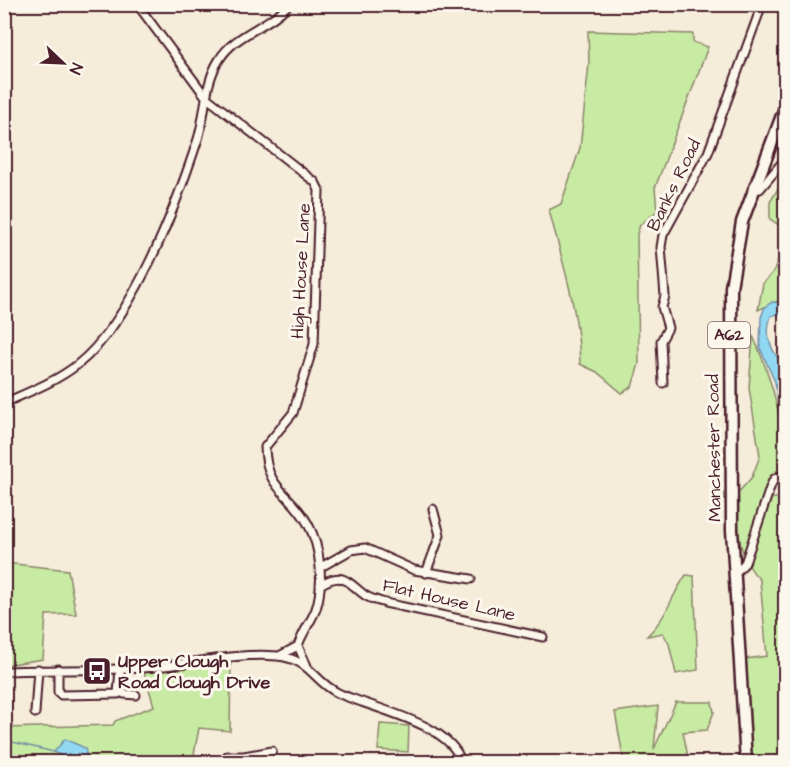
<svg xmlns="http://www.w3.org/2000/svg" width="790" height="767" viewBox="0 0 790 767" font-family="'Architects Daughter',sans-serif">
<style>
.green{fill:#c8eba4;stroke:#898568;stroke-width:1.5}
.water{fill:#91d9f3;stroke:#758fa3;stroke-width:1.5}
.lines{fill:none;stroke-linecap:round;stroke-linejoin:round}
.stream{stroke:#758fa3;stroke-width:1.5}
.street-casing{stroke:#4a1f2b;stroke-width:11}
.primary-casing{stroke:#4a1f2b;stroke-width:15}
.street{stroke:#fbf7ec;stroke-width:7}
.primary{stroke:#fbf7ec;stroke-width:10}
.labels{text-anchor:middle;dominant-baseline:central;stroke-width:6;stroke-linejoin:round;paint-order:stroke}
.shield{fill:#fbf7ec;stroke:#7f6065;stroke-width:1.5}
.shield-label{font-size:16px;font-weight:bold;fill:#4a1f2b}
.street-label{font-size:18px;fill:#4a1f2b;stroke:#fbf7ec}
.poi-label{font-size:18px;font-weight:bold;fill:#4a1f2b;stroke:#fbf7ec;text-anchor:start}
</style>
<rect width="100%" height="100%" fill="#f5ecda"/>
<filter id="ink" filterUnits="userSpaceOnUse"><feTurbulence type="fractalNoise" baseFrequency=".0167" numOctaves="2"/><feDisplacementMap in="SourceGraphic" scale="12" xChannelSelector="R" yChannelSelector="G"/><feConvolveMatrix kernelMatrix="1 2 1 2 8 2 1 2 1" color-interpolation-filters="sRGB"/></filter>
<g filter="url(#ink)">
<path class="green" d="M588,31L693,34V42L708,47L655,188L657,211L640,225L637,234L639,364L632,387L622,393L597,372L580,364C579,312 562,260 549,210L561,204L580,148L589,64Z
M779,187L785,193V229L770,219V202Z
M785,230V298L758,310L763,283L774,271L784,244L782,239Z
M753,336C772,379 785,424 785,472L776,471L765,489L770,498H784L785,503L786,659L785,673L778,690L785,680L786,749L782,748L778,762H752L746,659L767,656L760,580C736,556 738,527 737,494L752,477L760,456L749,388Z
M5,563L68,570L76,614L46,615L43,659L5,665Z
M686,575L694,576L698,670L676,674L669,644L663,633L647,636C668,616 670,598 686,575Z
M231,660L230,731L199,728L194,754L196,762H25L5,752L4,728L113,725L115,721L154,706L144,672Z
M676,702H712L714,712L707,730L683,732L689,762H624L615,712L658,706L654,749Z
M380,724L409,726L408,752L378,750Z"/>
<path class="water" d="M772,302L785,303V312L771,316C765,332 769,348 780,360L785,443L775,382L760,348L761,317L765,307Z
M65,739L85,748L87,758L85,762H70L54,752Z"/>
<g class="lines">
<path class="stream" d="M4,740L54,752"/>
<g class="street-casing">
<path id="street" d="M137,4L206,97L315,182L319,190L314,344L293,413L265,447C266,491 290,491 308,524C321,548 324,584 316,609C311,622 302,633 298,646
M752,190L760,189L786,158
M663,383L661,341L668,328L662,307L665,296L661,247L663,235L708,153L759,13L760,4
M4,403C29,392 55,382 77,365C133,321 176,206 198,139C206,114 204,84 219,60C235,33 269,27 289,4
M321,567L351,550L365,548L414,570L471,579
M426,573L440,535L433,509
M735,573L745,563L771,485L774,479L781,476
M320,585C344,570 348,583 366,596C371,599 379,601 385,603L543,637
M279,656L298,646L307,666
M58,669V692L61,695L118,694L120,669
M4,671C50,669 96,671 141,668C187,666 231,652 277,656C311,659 313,681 338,693C370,708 451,723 461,762
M120,690L124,694L136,695
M35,713L38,669
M223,762L227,756H244L272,751"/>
</g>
<g class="primary-casing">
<path id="primary" d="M746,762L732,530L731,287L742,222L786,105"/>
</g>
<use href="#street" class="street"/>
<use href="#primary" class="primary"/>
</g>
</g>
<defs>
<g id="bus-square" transform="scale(1.5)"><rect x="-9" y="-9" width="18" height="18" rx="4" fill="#4a1f2b" stroke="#fbf7ec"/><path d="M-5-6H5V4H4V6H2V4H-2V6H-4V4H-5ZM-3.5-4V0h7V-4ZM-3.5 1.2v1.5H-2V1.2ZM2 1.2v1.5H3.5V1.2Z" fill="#fff"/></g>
</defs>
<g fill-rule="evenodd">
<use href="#bus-square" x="97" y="671"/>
</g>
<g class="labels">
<rect class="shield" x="708" y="322" width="42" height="26" rx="4.5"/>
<g class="shield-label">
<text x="729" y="335">A62</text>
</g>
<g class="street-label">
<text transform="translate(674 185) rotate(-64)">Banks Road</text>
<text transform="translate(301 271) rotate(-87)">High House Lane</text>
<text transform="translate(714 448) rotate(-91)">Manchester Road</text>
<text transform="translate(449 600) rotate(13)">Flat House Lane</text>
</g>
<g class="poi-label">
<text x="118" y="661">Upper Clough<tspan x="118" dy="21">Road Clough Drive</tspan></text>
</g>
</g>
<rect width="790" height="767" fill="none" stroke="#fbf7ec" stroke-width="24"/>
<rect x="12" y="12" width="766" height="743" fill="none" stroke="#4a1f2b" stroke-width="2" filter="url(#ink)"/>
<g transform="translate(63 63) rotate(113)" stroke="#fbf7ec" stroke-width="4.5" paint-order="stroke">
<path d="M0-4.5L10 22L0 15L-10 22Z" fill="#4a1f2b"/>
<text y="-9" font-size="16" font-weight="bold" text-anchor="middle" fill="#4a1f2b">N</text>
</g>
</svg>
